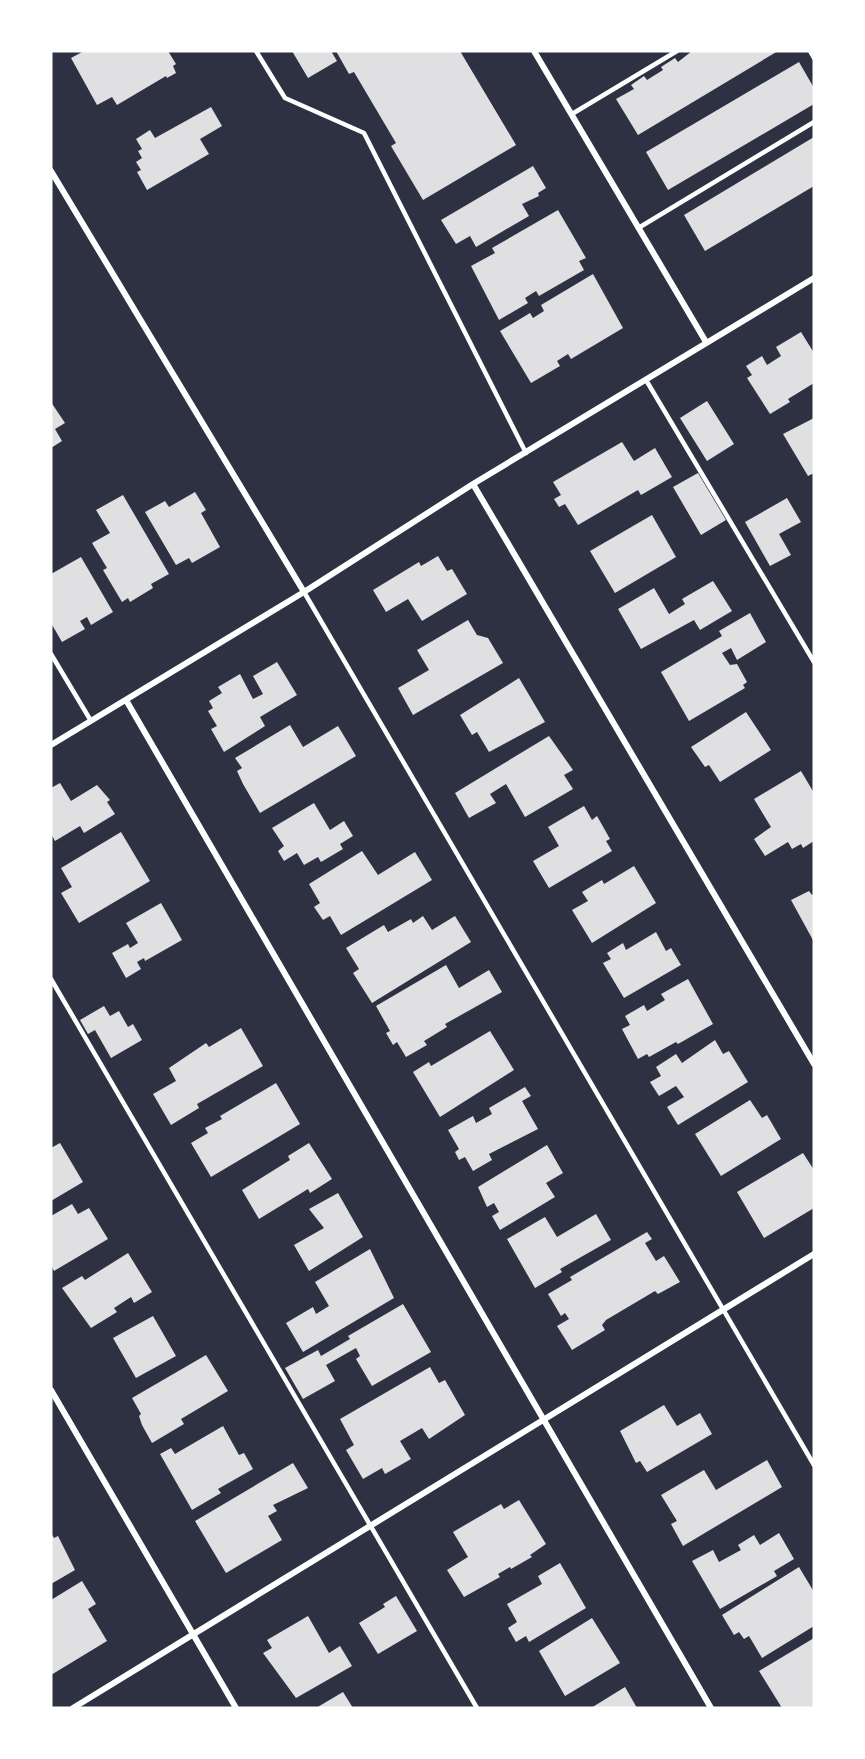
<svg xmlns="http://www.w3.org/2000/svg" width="865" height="1759" viewBox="0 0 865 1759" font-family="'DM Sans',sans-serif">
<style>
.building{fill:#e0e0e3}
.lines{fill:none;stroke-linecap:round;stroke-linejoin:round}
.service{stroke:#fff;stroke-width:4.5}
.minor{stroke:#fff;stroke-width:6}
</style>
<rect width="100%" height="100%" fill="#2d3142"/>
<path class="building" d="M84,51H168L176,64L173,66L176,73L167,78L166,76L117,105L112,97L97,105L71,58Z
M292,51H331L337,61L308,78Z
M336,51H460L516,145L423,200L391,146L396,143L354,72L349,74Z
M692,51H778L638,135L616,99L634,89L631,85L644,76L647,80L663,70L661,67L675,58L678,62Z
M799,62L814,88V104L668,190L646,152Z
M211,107L222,126L200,139L209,154L147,190L137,172L141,170L136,162L142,158L138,151L142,149L136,139L150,130L155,138Z
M814,137V186L705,251L684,215Z
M533,166L546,188L538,193L539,196L522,204L529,216L476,247L470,236L456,244L441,220Z
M558,210L586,258L579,261L584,270L539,296L536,291L525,298L528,303L499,320L471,266L495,253L492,248Z
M593,274L623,328L571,359L568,354L557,361L560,366L531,383L500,331L530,313L533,318L544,311L541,305Z
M801,332L814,353V383L788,399L790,402L770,414L747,378L752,375L746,366L762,356L767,365L781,356L776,347Z
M707,401L734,444L707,461L680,418Z
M51,402L65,423L55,429L62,441L51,448Z
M814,418V473L808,476L783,434Z
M622,442L634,461L655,448L672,477L641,495L638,490L578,525L565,504L559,507L554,499L561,495L553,482Z
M698,473L726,520L701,535L673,487Z
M195,492L206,510L201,513L220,547L192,563L189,558L176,565L145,512L165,501L169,507Z
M123,495L169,574L151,584L153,588L130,602L128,598L122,602L103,570L107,568L92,543L110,533L96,510Z
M787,498L801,522L779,534L791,555L770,566L745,522Z
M652,515L676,557L615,593L590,551Z
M438,556L447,571L452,569L467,594L422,621L408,599L386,612L373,590L419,562L421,566Z
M81,557L113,612L91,625L87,617L80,621L85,629L62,642L51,623V574Z
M713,581L732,611L700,630L694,620L641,649L618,609L654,588L669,614L685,604L682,599Z
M750,613L766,642L737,660L731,648L722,653L730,665L737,664L747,682L743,685L745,688L689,721L661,672L722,636L719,631Z
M468,620L477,635L488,638L503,663L413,715L398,688L429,670L417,650Z
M277,662L297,695L260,717L265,726L224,752L211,729L217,726L208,711L213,708L209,701L222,693L218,687L240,674L253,699L263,694L253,676Z
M519,678L545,722L489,752L477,732L472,735L460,715Z
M746,712L771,750L720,782L709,765L705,767L691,747Z
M290,725L303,747L338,726L356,756L260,813L243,784L237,771L242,768L235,758Z
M549,736L573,770L564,775L573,789L525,817L506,784L490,794L496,803L469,818L455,793Z
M801,771L814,793V841L803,848L801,844L792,849L788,842L765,856L754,839L771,827L754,799Z
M60,783L71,801L97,785L110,800L107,802L115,814L84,833L80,826L55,841L51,834V788Z
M314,803L330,830L344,821L353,836L340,844L343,849L321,862L318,857L304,865L297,853L284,861L278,851L284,846L272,828Z
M584,806L592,820L597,816L610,839L606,841L612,851L549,888L533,861L559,846L548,827Z
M121,832L150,881L79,923L61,893L72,887L61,868Z
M362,851L378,875L415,852L432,880L341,935L330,916L323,920L314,907L320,903L309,884Z
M634,866L656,903L592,943L572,910L588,901L582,892L602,880L604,884Z
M809,891L812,895L814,894V942L791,900Z
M161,903L182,940L145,961L144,958L137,962L141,969L126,978L112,953L128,944L130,948L138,943L126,923Z
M423,916L432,930L455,916L471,942L372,1003L353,973L359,969L346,948L384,925L388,932L411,919L413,923Z
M656,932L666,951L671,948L681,965L624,998L603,963L611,959L607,953L623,943L626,950Z
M446,965L459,988L489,970L502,992L445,1024L447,1027L424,1041L427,1045L406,1057L397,1042L393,1045L386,1033L390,1031L376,1006Z
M688,979L713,1024L678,1044L676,1042L649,1057L647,1054L638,1059L622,1029L630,1025L625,1016L644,1005L647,1011L665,1000L661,994Z
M104,1006L110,1016L119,1011L128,1027L133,1024L142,1040L111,1058L95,1030L88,1034L80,1020Z
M241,1028L263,1066L197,1104L199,1108L171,1125L153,1094L176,1081L169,1068L206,1043L209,1047Z
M490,1031L514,1070L440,1117L413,1072L429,1062L431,1066Z
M715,1040L723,1054L729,1051L748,1082L678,1125L667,1107L684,1097L676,1086L659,1096L650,1082L661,1076L656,1067L676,1054L682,1063Z
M276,1083L300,1124L211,1177L191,1143L208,1133L205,1128L222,1119L220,1116Z
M525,1087L531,1096L522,1101L538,1129L489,1154L492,1160L473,1171L465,1157L459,1160L455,1152L459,1149L448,1130L473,1116L476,1123L492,1114L489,1108Z
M750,1100L762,1118L767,1115L781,1139L721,1176L695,1134Z
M60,1143L83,1182L51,1201V1148Z
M309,1143L332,1179L310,1193L308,1189L259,1219L242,1190L290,1160L288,1156Z
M547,1145L563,1173L546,1183L555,1197L500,1230L492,1216L499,1212L494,1203L487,1207L478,1187Z
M803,1153L814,1170V1208L764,1238L737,1192Z
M338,1193L363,1237L309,1271L294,1245L324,1228L309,1209Z
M72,1204L78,1214L89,1208L108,1239L54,1271L51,1265V1216Z
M596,1214L611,1240L560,1269L562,1272L535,1288L507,1239L545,1217L557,1237Z
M647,1232L652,1239L645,1243L656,1261L664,1256L680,1282L658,1294L655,1291L606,1320L602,1325L605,1330L572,1350L557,1326L569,1319L565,1313L561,1316L548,1294L572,1280L570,1277Z
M370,1249L394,1298L303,1352L286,1323L313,1307L316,1314L329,1306L315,1282Z
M128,1253L152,1292L134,1303L131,1297L114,1308L117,1312L91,1328L62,1288L82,1276L85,1280Z
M403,1304L431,1352L372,1386L356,1359L360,1356L356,1348L326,1365L335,1381L303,1399L285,1368L318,1350L321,1356L350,1339L348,1336Z
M153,1316L176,1356L136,1378L113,1338Z
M206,1355L228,1391L181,1419L184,1424L152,1443L142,1425L139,1416L141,1414L132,1398Z
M430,1367L439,1383L445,1380L465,1415L429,1439L422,1428L400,1441L411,1459L385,1474L382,1468L363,1479L346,1450L354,1445L340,1419Z
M664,1405L677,1426L700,1413L712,1434L647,1472L640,1461L636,1463L620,1431Z
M223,1426L239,1455L244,1453L253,1469L218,1489L221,1493L192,1510L160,1454L171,1448L175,1454Z
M767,1460L782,1487L683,1546L671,1524L677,1521L661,1495L704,1470L716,1490Z
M293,1463L308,1488L273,1505L277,1511L268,1516L282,1540L226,1573L195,1521Z
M519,1500L546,1544L530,1555L532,1557L511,1569L510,1567L498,1574L500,1577L464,1597L447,1570L468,1557L453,1532L501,1504L504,1509Z
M51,1533L54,1538L58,1536L75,1570L51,1584Z
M779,1533L794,1559L774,1571L777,1576L720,1609L692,1561L713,1550L719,1562L741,1550L738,1545L754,1535L760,1545Z
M560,1563L586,1608L529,1642L526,1636L516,1642L508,1628L517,1622L507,1604L542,1584L538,1576Z
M799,1567L814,1592V1626L762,1658L749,1636L744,1639L739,1632L734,1635L722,1615Z
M82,1581L96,1604L88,1609L107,1641L51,1675V1600Z
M396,1596L417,1631L378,1654L359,1623L385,1607L383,1604Z
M308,1616L329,1653L340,1646L352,1666L296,1698L263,1653L272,1648L267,1640Z
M592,1618L620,1663L565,1696L539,1651Z
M814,1638V1708H782L759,1671Z
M625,1687L637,1708H591Z
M343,1692L353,1708H316Z"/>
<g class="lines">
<path class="service" d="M256,51L285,98L364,133L526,453
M810,51L814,58
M572,114L677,51
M640,227L814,122
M646,380L814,662
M304,592L814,1465
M51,654L91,721
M51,979L477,1708"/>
<path class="minor" d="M534,51L706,342
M51,171L304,592
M473,484L814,1064
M126,700L711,1708
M51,745L304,592L473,484L814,278
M51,1390L236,1708
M73,1708L814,1254"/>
</g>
<rect width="865" height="1759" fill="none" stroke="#ffffff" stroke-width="105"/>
</svg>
